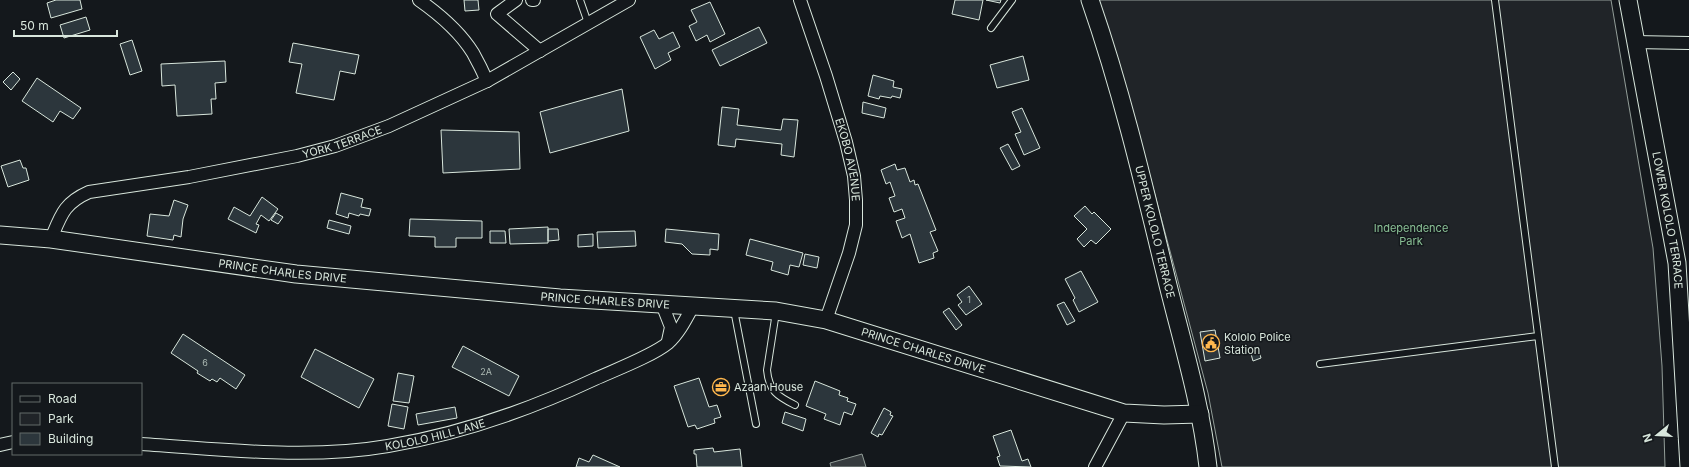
<svg xmlns="http://www.w3.org/2000/svg" width="1689" height="467" viewBox="0 0 1689 467" font-family="Inter,sans-serif">
<style>
.green{fill:#202428;stroke:#939e99}
.water{fill:#363b3e;stroke:#939e99}
.building{fill:#2c363c;stroke:#d8e6dc}
.lines{fill:none;stroke-linecap:round;stroke-linejoin:round}
.lane-casing{stroke:#d8e6dc;stroke-width:8}
.street-casing{stroke:#d8e6dc;stroke-width:14}
.secondary-casing{stroke:#d8e6dc;stroke-width:19}
.lane{stroke:#14181c;stroke-width:6}
.street{stroke:#14181c;stroke-width:12}
.secondary{stroke:#14181c;stroke-width:17}
.labels{text-anchor:middle;dominant-baseline:central;stroke-width:3;stroke-linejoin:round;paint-order:stroke}
.number-label{font-size:9px;fill:#adbab4}
.street-label{font-size:11px;fill:#d8e6dc;stroke:#14181c}
.park-label{font-size:11px;fill:#8ac095;stroke:#14181c}
.poi-label{font-size:11px;fill:#d8e6dc;stroke:#14181c;text-anchor:start}
</style>
<rect width="100%" height="100%" fill="#14181c"/>
<path class="green" d="M1097,0H1611L1653,248L1662,366L1665,467H1222L1208,393L1151,180L1119,62Z"/>
<path class="water" d="M862,454L866,467H831L830,463Z"/>
<path class="building" d="M56,0H80L82,9L51,18L47,3Z
M464,0H478L479,10L465,11Z
M955,0H983L979,20L952,14Z
M986,0H1001L1000,3Z
M710,2L725,34L710,42L707,35L696,41L689,26L697,22L691,10Z
M86,17L90,30L64,38L60,25Z
M759,27L767,43L720,66L712,50Z
M654,30L659,39L673,32L680,47L668,53L671,60L655,69L640,37Z
M132,40L142,71L130,75L120,44Z
M293,43L359,55L355,74L340,71L334,100L296,93L302,64L289,62Z
M1023,56L1029,80L997,88L990,65Z
M225,61L226,82L215,83L216,99H211L212,114L177,116L175,85L162,86L161,64Z
M13,72L20,79L11,90L3,82Z
M873,75L894,81L893,87L902,89L900,98L892,96L891,98L880,96L879,99L868,96Z
M37,78L81,108L73,119L60,111L53,122L22,101Z
M622,89L629,131L550,153L540,112Z
M863,102L886,108L884,118L862,113Z
M722,107L739,109L737,125L781,130L783,119L798,120L794,157L781,155L782,144L736,139L735,147L718,145Z
M1022,108L1040,148L1024,155L1015,134L1021,132L1012,112Z
M441,130L519,132L520,169L443,173Z
M1008,144L1020,166L1012,170L1000,148Z
M20,160L23,168H26L29,180L8,187L1,166Z
M895,164L897,170L905,168L910,182L914,180L915,185L918,184L936,230L930,232L938,251L933,253L934,258L919,263L910,234L902,238L896,221L905,218L902,209L894,212L889,198L895,196L890,182L886,184L881,170Z
M341,193L363,199L361,207L371,209L369,216L360,214L359,216L349,213L348,218L336,214Z
M262,197L278,209L269,221L261,215L256,224L259,225L256,233L228,219L234,207L250,216Z
M174,200L188,205L183,219L181,237L174,235L173,240L147,236L150,214L169,216Z
M1085,206L1092,214L1094,212L1111,229L1096,244L1091,240L1084,247L1077,239L1087,229L1074,216Z
M276,213L283,217L278,224L271,220Z
M410,219L482,221V238H456V247H435V237L409,236Z
M329,220L351,226L349,234L327,228Z
M548,227V243L510,244L509,229Z
M548,229H558L559,240L548,241Z
M666,229L719,234L718,250L710,249V255L692,254L682,244L665,242Z
M490,231H505L506,243H490Z
M635,231L636,246L598,248L597,232Z
M593,234V246L578,247V235Z
M750,239L803,253L799,267L790,265L788,275L771,270L773,262L746,255Z
M805,254L819,257L817,268L803,265Z
M1081,271L1098,302L1079,312L1073,300L1075,298L1065,279Z
M969,286L982,304L966,315L958,305L962,302L957,295Z
M1064,302L1075,321L1067,325L1057,305Z
M949,308L962,325L956,330L943,312Z
M1215,330L1220,358L1205,361L1200,332Z
M183,334L245,375L236,389L220,378L217,382L212,379L210,381L197,373L198,371L171,353Z
M463,346L519,376L509,396L452,367Z
M315,349L374,379L359,408L301,377Z
M1259,351L1261,358L1253,361L1251,354Z
M398,373L414,376L409,403L393,401Z
M699,378L709,407L717,405L721,417L714,419L715,423L697,429L695,425L688,427L674,386Z
M815,381L840,391L839,395L848,398L847,401L856,404L852,415L844,412L840,425L824,419L826,414L806,406Z
M392,404L408,407L404,429L388,426Z
M455,407L457,418L418,425L416,414Z
M884,408L891,412L890,415L893,416L882,435L879,434L878,437L871,433Z
M785,412L806,419L803,431L782,423Z
M1011,430L1022,461L1028,459L1031,467L1000,466L997,457L1000,456L993,436Z
M713,448L714,452L740,449L742,467H697L696,454H694V450Z
M593,455L620,467H576L579,458L589,462Z"/>
<g class="lines">
<g class="lane-casing">
<path id="lane" d="M580,0L588,23
M1495,0L1555,467
M991,28L1012,0
M734,310L756,424
M776,312L767,370C769,391 777,396 795,405
M1320,364L1538,336"/>
</g>
<g class="street-casing">
<g id="street">
<path d="M419,0C439,14 460,32 473,53C478,62 483,72 487,81"/>
<path d="M516,0L497,14L540,51"/>
<path d="M532,0H534"/>
<path id="s1" d="M800,0L826,76L846,142L854,176L856,200V225L849,253L826,320"/>
<path d="M1635,42L1689,43"/>
<path id="s2" d="M51,239C61,215 64,203 89,192L189,177L297,156L335,146L389,126L487,81L629,0"/>
<path d="M662,304L671,327L668,341"/>
<path id="s3" d="M141,444C222,449 307,460 388,446C460,434 529,410 595,379C615,370 652,356 668,343C679,333 686,319 693,306"/>
<path d="M0,445L13,442"/>
<path d="M1095,467L1124,413"/>
</g>
</g>
<g class="secondary-casing">
<g id="secondary">
<path id="s4" d="M1090,0C1122,92 1144,186 1167,281C1182,342 1201,404 1208,467"/>
<path id="s5" d="M1628,0L1677,263L1689,467"/>
<path id="s6" d="M0,235L51,239L296,274L560,298L776,311L826,320L1124,413L1164,415L1200,414"/>
</g>
</g>
<use href="#lane" class="lane"/>
<use href="#street" class="street"/>
<use href="#secondary" class="secondary"/>
</g>
<defs>
<g id="civic-ring" transform="scale(0.9)"><circle r="9.5" fill="#14181c" stroke="#ffb74d" stroke-width="1.5"/><path d="M-.6-6.5H3V-4.5H.6V-3L4-1V1h2V6H-6V1h2V-1L-.6-3ZM-1.2 2.5V6h2.4V2.5Z" fill="#ffb74d"/></g>
<g id="office-ring" transform="scale(0.9)"><circle r="9.5" fill="#14181c" stroke="#ffb74d" stroke-width="1.5"/><path d="M-6-3h4V-5.5h4V-3h4V5H-6ZM-1-4.5V-3h2v-1.5ZM-6 0V1H6V0Z" fill="#ffb74d"/></g>
</defs>
<g fill-rule="evenodd">
<use href="#civic-ring" x="1211" y="343"/>
<use href="#office-ring" x="721" y="387"/>
</g>
<g class="labels">
<g class="number-label">
<text x="969" y="299">1</text>
<text x="205" y="362">6</text>
<text x="486" y="371">2A</text>
</g>
<g class="street-label">
<text stroke="none"><textPath href="#s2" startOffset="321">YORK TERRACE</textPath></text>
<text stroke="none"><textPath href="#s1" startOffset="167">EKOBO AVENUE</textPath></text>
<text stroke="none"><textPath href="#s5" startOffset="224">LOWER KOLOLO TERRACE</textPath></text>
<text stroke="none"><textPath href="#s4" startOffset="241">UPPER KOLOLO TERRACE</textPath></text>
<text stroke="none"><textPath href="#s6" startOffset="285">PRINCE CHARLES DRIVE</textPath></text>
<text stroke="none"><textPath href="#s6" startOffset="609">PRINCE CHARLES DRIVE</textPath></text>
<text stroke="none"><textPath href="#s6" startOffset="933">PRINCE CHARLES DRIVE</textPath></text>
<text stroke="none"><textPath href="#s3" startOffset="296">KOLOLO HILL LANE</textPath></text>
</g>
<g class="park-label">
<text x="1411" y="228">Independence<tspan x="1411" dy="13">Park</tspan></text>
</g>
<g class="poi-label">
<text x="1224" y="337">Kololo Police<tspan x="1224" dy="13">Station</tspan></text>
<text x="734" y="387">Azaan House</text>
</g>
</g>
<rect x="12" y="383" width="130" height="72" fill="#14181c" stroke="#626a69"/>
<rect x="20" y="396" width="20" height="6" fill="#14181c" stroke="#626a69"/>
<text x="48" y="403" font-size="12" fill="#d8e6dc">Road</text>
<rect x="20" y="413" width="20" height="12" fill="#202428" stroke="#626a69"/>
<text x="48" y="423" font-size="12" fill="#d8e6dc">Park</text>
<rect x="20" y="433" width="20" height="12" fill="#2c363c" stroke="#626a69"/>
<text x="48" y="443" font-size="12" fill="#d8e6dc">Building</text>
<g transform="translate(1657 435) rotate(252)" stroke="#14181c" stroke-width="3" paint-order="stroke">
<path d="M0-3L7 15L0 10L-7 15Z" fill="#d8e6dc"/>
<text y="-6" font-size="11" font-weight="bold" text-anchor="middle" fill="#d8e6dc">N</text>
</g>
<path d="M14 30v6h103v-6" fill="none" stroke="#d8e6dc" stroke-width="2"/>
<text x="20" y="30" font-size="12" fill="#d8e6dc" stroke="#14181c" stroke-width="3" paint-order="stroke">50 m</text>
</svg>
